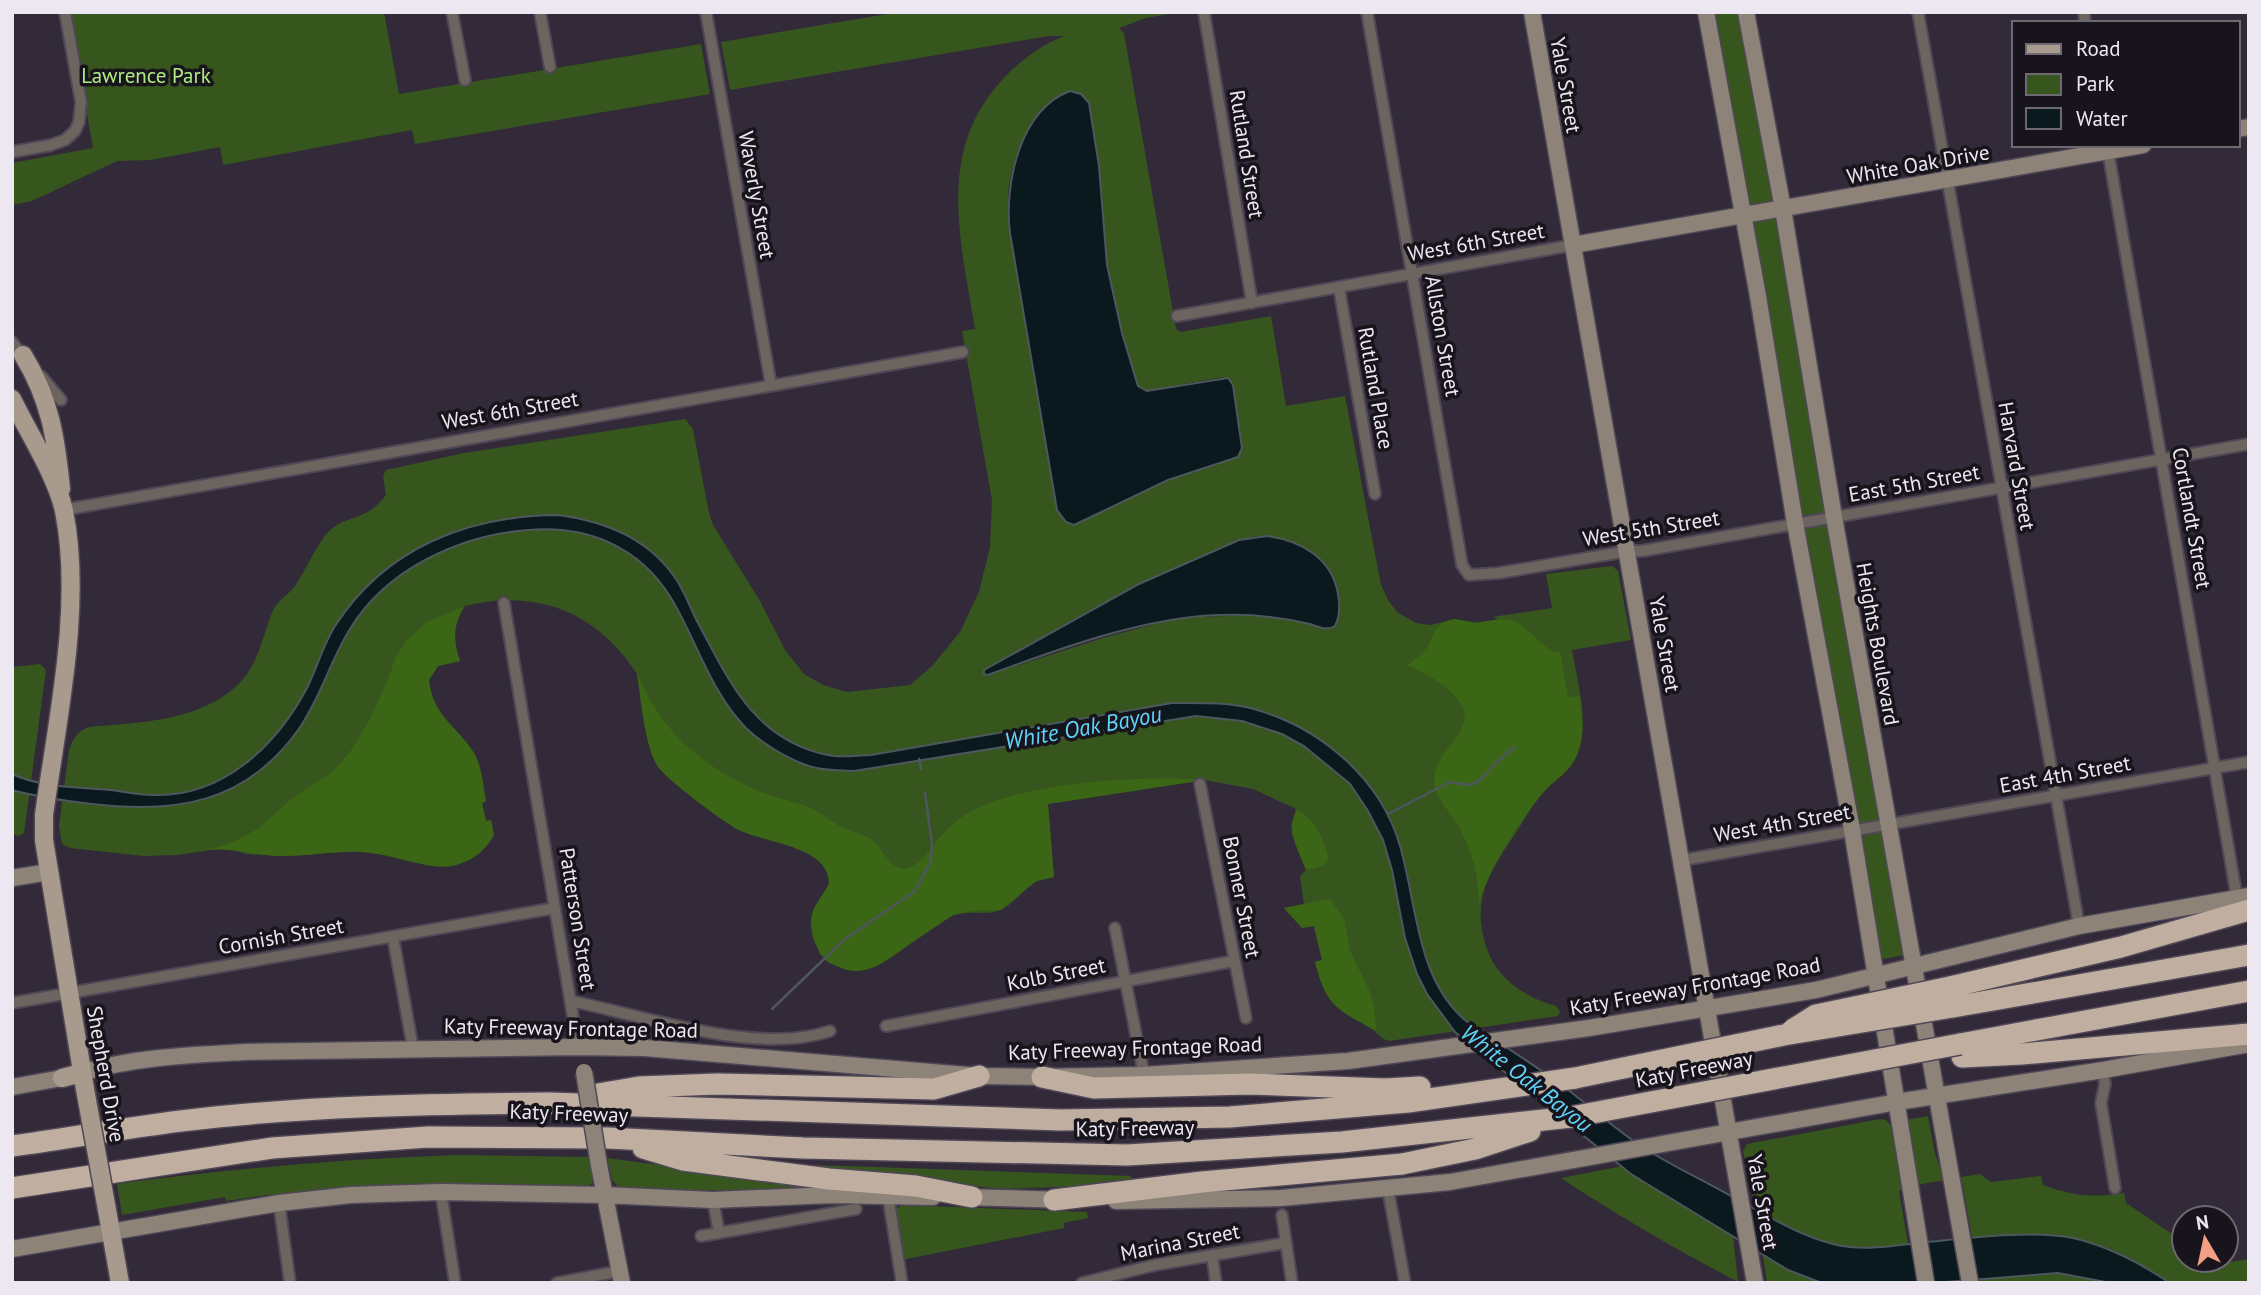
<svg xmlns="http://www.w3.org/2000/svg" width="2261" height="1295" viewBox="0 0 2261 1295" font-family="'PT Sans',sans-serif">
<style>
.green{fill:#36561e;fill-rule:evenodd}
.forest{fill:#3b6615}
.water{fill:#09191e;stroke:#4d575d;stroke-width:2}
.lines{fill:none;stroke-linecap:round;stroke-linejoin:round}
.stream{stroke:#4d575d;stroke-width:2.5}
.street-casing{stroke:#504856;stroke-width:14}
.secondary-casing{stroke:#504856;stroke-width:19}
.primary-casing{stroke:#504856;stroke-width:21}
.highway-casing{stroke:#504856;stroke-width:24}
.street{stroke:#6c645e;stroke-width:10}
.secondary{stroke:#8e8379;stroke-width:16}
.primary{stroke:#a89a8d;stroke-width:18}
.highway{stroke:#c0afa0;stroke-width:21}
.secondary-bridge-casing{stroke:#504856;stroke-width:19;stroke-linecap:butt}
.primary-bridge-casing{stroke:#504856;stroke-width:21;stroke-linecap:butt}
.highway-bridge-casing{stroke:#504856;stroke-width:24;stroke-linecap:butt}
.secondary-bridge{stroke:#8e8379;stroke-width:16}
.primary-bridge{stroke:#a89a8d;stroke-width:18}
.highway-bridge{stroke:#c0afa0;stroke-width:21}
.labels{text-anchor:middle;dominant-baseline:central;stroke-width:7;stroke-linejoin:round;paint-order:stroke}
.park-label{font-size:21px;fill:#aeec83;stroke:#18141b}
.street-label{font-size:21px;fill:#ece7f1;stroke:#18141b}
.water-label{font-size:23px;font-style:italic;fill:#5fd5fd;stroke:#18141b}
</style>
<rect width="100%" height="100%" fill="#322a39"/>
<path class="green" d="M69,12H384L399,94L701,44L710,94L415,144L412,130L223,165L220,147L151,160L117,161L32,201L12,205V163L93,148Z
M899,12H1181L1146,18L1119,28L1124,33L1176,329L1181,332L1271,316L1286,406L1345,396L1381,585L1388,600L1397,612L1416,623L1430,625L1455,619L1480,623L1499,619L1492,617L1552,608L1546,574L1612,566L1618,571L1631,640L1572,650C1577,680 1589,720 1579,750C1571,774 1555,777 1542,794C1532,806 1524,820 1515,834C1490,872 1471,899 1486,946C1495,978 1526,998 1556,1006L1560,1012L1558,1016L1389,1041C1381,1039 1379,1034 1372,1029C1335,1005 1327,1008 1315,962L1322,960L1314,926L1302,928L1284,908L1304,904L1300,876L1306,870L1292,835L1291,825L1296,809L1253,789L1205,780L1048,804L1054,877C1047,879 1039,880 1034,883C1022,891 1013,905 1000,910C984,917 966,908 948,918C924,930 896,959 872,968C842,980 809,954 811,922C811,906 823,897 829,884C830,846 765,843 739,830C723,822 669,781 659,768C645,750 641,698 637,674C597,612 537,588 465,606C453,624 453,641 460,661L438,666L429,679C432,715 457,726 474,753C482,767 483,786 486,801L482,803L486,821L491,820L494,835L481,852L468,861L445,867L387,855L353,851L283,856L247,854L225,848L177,855L143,856L70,848L62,844L59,826L69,750C73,739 77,731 89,727C141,722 206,722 244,678C259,660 264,632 273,610C278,600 288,595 295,586C306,570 313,551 325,536C342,513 365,524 386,495L383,476L386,470L464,453L685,419L693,429L709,513L713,525L760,601L785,650L804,674L823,685L847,692L910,685L932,666L960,632L979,592L990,547L992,500L962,331L975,329C961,242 935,151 1003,79C1020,61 1041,45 1064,36H1049L730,90L721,42ZM1069,91H1075L1089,104L1099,166L1107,265L1122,333L1138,386L1147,391L1223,377L1213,464L1146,489L1079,523L1058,513L1057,510L1010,233C1009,220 1008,207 1008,195C1010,159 1034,105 1069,91ZM1257,536C1291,536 1313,547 1330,576C1334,584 1339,592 1339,601C1339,610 1335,620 1333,628L1326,629L1287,619L1249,615L1178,618L1106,637L988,675L984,672L1090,610L1172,569L1239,540Z
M1711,12H1739L1905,955L1883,959L1866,900Z
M40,664L46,670L24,833L19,836L12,834V667Z
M1928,1116L1935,1154L1945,1180L1916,1185L1906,1120Z
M1880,1119L1886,1120L1893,1128L1904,1189L1899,1191L1908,1244C1893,1245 1875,1250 1859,1249C1821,1246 1788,1227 1756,1210L1743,1151L1747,1144Z
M456,1155L591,1157L595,1181L588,1186L570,1188C454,1185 340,1182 226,1201L225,1197L122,1215L117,1184C229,1169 342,1159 456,1155Z
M607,1158L793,1183L794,1190H621L612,1180Z
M817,1165L1131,1176V1184L1005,1189L817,1172Z
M1623,1166L1631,1174L1733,1236L1738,1282C1677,1250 1618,1216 1561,1178Z
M1980,1174L1991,1182L2041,1176L2043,1185C2073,1196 2092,1198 2124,1193L2126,1203L2184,1242V1260H2211L2217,1264L2249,1259V1283H2170L2115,1251L2027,1236L1972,1237L1961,1177Z
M903,1205L1087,1212L1088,1218L1064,1223V1228L901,1260L895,1213L897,1208Z
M1763,1255L1788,1270L1822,1283H1767Z
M2058,1273L2111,1283H1980L1979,1279Z"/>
<path class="forest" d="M465,606C452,624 453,641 460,661L438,666L429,680C432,716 457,726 474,753C482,767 483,786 486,801L482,803L486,821L491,820L494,835C486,851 470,862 452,866C431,870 395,856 372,853C341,849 311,857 280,856C256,856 234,847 210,850L238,840L259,828L290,800L333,771L350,752L365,728L386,685L396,656L407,640L428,621Z
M1455,619L1473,623L1501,619L1518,622L1552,652L1560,651L1568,697L1580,696C1581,713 1585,732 1579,749C1572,773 1556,777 1542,794C1519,821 1487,871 1479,905C1479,876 1472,849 1457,824C1450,812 1438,801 1435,787C1426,749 1491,730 1452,693C1439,681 1424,672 1407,665C1413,661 1420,656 1425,650C1437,635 1431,623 1455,619Z
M637,674C642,684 646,693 652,703C675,743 718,775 761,792C777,799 796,801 811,808C821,813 829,820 838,825C848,830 858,833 868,837C882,844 890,873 907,868C923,864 931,847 941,836C948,828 956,821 965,815C1017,782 1144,775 1205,780L1048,804L1054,877L1036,881L1001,910L971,911L953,915L877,966L859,971L847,970L829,963L820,954L815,941L811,921L813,910L829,884C830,846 765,843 739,830C723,822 669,781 659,768C645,749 641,698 637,674Z
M1297,810C1316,821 1323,838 1329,859L1323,866L1306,870C1298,850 1286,830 1297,810Z
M1330,899L1344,918L1350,951L1369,990L1374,1006L1376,1031C1337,1009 1327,1008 1315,962L1322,960L1314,926L1302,928L1284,908Z"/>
<path class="water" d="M1070,91L1081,94L1089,103L1099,166L1107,265L1122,333L1138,386L1147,391L1228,378L1233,385L1242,448L1238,457L1168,480L1074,525L1066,522L1057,510L1010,233C1004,186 1019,110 1070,91Z
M558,515C603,521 646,537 673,575C684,589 690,608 698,623C730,683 755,740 828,755C841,758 857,755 871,755L1172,703C1199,703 1228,702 1254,709C1321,728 1381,779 1400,846C1417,904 1416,979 1466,1021C1473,1026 1481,1031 1488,1035C1510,1050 1534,1065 1556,1081C1587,1103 1615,1130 1647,1150C1676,1168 1707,1182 1736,1199C1768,1216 1798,1235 1833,1244C1864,1252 1896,1245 1927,1242C1968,1238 2033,1230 2073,1238C2108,1246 2140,1263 2170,1283H2111L2058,1273L1933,1283H1822L1788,1270L1631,1174L1455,1032L1427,994L1417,974L1405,938L1392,870L1383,840L1368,811L1350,784L1304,746L1282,734L1242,721L1196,716L854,771C839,770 820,771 806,765C787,758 761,743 746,728C710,691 697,641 671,598C639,546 587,525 528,530C460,535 386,569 350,629C330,661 320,699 298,730C246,803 176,814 92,804C66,801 38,797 12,790V774C42,788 79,787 111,790C125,792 140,795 154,795C223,797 276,746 307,688C317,668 323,645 335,626C386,547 468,516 558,515Z
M1267,536C1300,540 1332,558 1338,594C1340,605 1340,616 1335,626C1327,631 1319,627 1310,624C1281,617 1250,614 1220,615C1145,617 1058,649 988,675L984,674V670L1139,584L1239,540Z"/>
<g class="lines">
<path class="stream" d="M919,759L921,769
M1388,814L1450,782C1476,788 1477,784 1493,766C1499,759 1508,753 1515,747
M772,1009L845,939L915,891L931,861L932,844L925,793"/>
<g class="street-casing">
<path id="street" d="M452,12L465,80
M540,12L550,67
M706,12L771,385
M1204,12L1252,303
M1367,12L1462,565L1469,575L1499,573L1628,551H1642L2249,444
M1918,12L2079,926
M2084,12L2085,23
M2107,145L2237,898
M12,152L51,145L65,140L75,131L79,122L81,102L65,12
M1339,288L1375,494
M1177,316L1573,245
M12,342L25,359
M41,376L61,400
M63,510L963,352
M504,603L578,1047
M1200,784L1246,1018
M1683,860L2249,762
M1115,928L1144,1075
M393,937L413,1049
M571,1001C646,1016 757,1056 830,1031
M12,1003L555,908
M886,1026L1234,961
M2103,1070L2105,1084L2101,1103L2115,1188
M1388,1189L1405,1283
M441,1192L455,1283
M888,1196L902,1283
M713,1200L719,1233
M279,1203L290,1283
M1282,1215L1292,1283
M701,1236L856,1209
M1212,1255L1216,1283
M557,1283L620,1271
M1082,1283L1155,1265L1285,1243"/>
</g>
<g class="secondary-casing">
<path id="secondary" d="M1532,12L1755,1283
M1706,12L1758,296L1795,523L1852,830L1926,1283
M1746,12L1783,209L1834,517L1970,1283
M2238,129L2249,127
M1573,245L2143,145
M12,878L49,872
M81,1073C134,1057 190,1055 245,1052L578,1047L645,1048L979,1076L1042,1077L1144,1075L1348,1061L1589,1028L1816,990L2079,926L2249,896
M12,1087L62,1078
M599,1165L622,1283
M962,1197L1066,1200
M1116,1201L1281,1198L1450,1182L1897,1102L2103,1070L2249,1044
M12,1249L279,1203L351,1195L441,1192L604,1195L713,1200L831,1195L933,1197"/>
</g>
<g class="primary-casing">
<path id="primary" d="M23,355C50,399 56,438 61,489
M12,399C28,432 57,477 64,511C83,605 57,721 44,815V840L85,1089
M62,1078L81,1073
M107,1210L120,1283"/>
</g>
<g class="highway-casing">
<path id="highway" d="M1950,987L2121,947L2249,910
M1953,1007L2249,955
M1960,1044L2249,991
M1962,1057L2022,1054L2249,1034
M1042,1077L1094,1088L1249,1084L1385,1089L1420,1087
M592,1095L639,1087L717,1084L934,1089L979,1076
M12,1146C69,1138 125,1128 181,1121C303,1106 427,1104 549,1103L1061,1120L1230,1117L1408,1102L1575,1078
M643,1148L683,1160L829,1179L916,1186L972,1197
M12,1188L272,1148L428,1137L608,1138L803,1148L1127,1155L1342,1142L1571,1117
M1054,1200L1202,1182L1402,1164L1475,1149L1530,1131"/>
</g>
<use href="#street" class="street"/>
<use href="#secondary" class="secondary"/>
<use href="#primary" class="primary"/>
<use href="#highway" class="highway"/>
<g class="secondary-bridge-casing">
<path id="secondary-bridge" d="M584,1072L599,1165"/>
</g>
<g class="primary-bridge-casing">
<path id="primary-bridge" d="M85,1089L107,1210"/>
</g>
<g class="highway-bridge-casing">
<path id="highway-bridge" d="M1792,1030L1816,1015L1950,987
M1575,1078L1784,1035L1953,1007
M1571,1117L1960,1044"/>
</g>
<use href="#secondary-bridge" class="secondary-bridge"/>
<use href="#primary-bridge" class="primary-bridge"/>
<use href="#highway-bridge" class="highway-bridge"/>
</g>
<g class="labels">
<g class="park-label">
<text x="146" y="75">Lawrence Park</text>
</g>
<g class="street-label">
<text transform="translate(1566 85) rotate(80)">Yale Street</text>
<text transform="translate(1247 154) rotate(81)">Rutland Street</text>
<text transform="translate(1918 164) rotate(-10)">White Oak Drive</text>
<text transform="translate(757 195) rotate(80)">Waverly Street</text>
<text transform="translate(1476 242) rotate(-10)">West 6th Street</text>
<text transform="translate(1443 336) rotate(80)">Allston Street</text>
<text transform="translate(1376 388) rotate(80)">Rutland Place</text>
<text transform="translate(510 410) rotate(-10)">West 6th Street</text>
<text transform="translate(2017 466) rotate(80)">Harvard Street</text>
<text transform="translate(1914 483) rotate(-10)">East 5th Street</text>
<text transform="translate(2192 518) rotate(80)">Cortlandt Street</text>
<text transform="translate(1651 528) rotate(-9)">West 5th Street</text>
<text transform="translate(1665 644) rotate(80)">Yale Street</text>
<text transform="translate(1878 644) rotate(80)">Heights Boulevard</text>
<text transform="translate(2065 774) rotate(-10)">East 4th Street</text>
<text transform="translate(1782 823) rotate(-10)">West 4th Street</text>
<text transform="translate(1242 897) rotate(79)">Bonner Street</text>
<text transform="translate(578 919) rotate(81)">Patterson Street</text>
<text transform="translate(281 936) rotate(-10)">Cornish Street</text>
<text transform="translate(1056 974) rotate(-11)">Kolb Street</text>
<text transform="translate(1695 986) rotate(-10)">Katy Freeway Frontage Road</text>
<text transform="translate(571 1028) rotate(1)">Katy Freeway Frontage Road</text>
<text transform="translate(1135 1048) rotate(-2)">Katy Freeway Frontage Road</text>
<text transform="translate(1694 1069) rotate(-11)">Katy Freeway</text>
<text transform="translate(106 1074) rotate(80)">Shepherd Drive</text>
<text transform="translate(569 1113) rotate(2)">Katy Freeway</text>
<text transform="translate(1135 1128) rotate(-1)">Katy Freeway</text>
<text transform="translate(1763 1202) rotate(80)">Yale Street</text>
<text transform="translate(1180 1242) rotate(-11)">Marina Street</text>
</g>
<g class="water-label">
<text transform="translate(1083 727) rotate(-10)">White Oak Bayou</text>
<text transform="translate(1527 1078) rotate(38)">White Oak Bayou</text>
</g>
</g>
<rect width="2261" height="1295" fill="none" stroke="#ece7f1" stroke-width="28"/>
<rect x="2012" y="21" width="228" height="126" fill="#18141b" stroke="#6d6871" stroke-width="2"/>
<rect x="2026" y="44" width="35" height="10" fill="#a89a8d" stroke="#6d6871" stroke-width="2"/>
<text x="2076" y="56" font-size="21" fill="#ece7f1">Road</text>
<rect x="2026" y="74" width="35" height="21" fill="#36561e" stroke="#6d6871" stroke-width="2"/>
<text x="2076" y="91" font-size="21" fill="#ece7f1">Park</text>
<rect x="2026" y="108" width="35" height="21" fill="#09191e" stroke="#6d6871" stroke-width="2"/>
<text x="2076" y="126" font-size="21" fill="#ece7f1">Water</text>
<g transform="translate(2205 1239) rotate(351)"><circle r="33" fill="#18141b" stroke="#6d6871" stroke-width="2"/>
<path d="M0-5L12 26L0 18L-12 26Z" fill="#f39f83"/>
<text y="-10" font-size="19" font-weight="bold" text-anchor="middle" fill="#ece7f1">N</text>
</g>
</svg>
